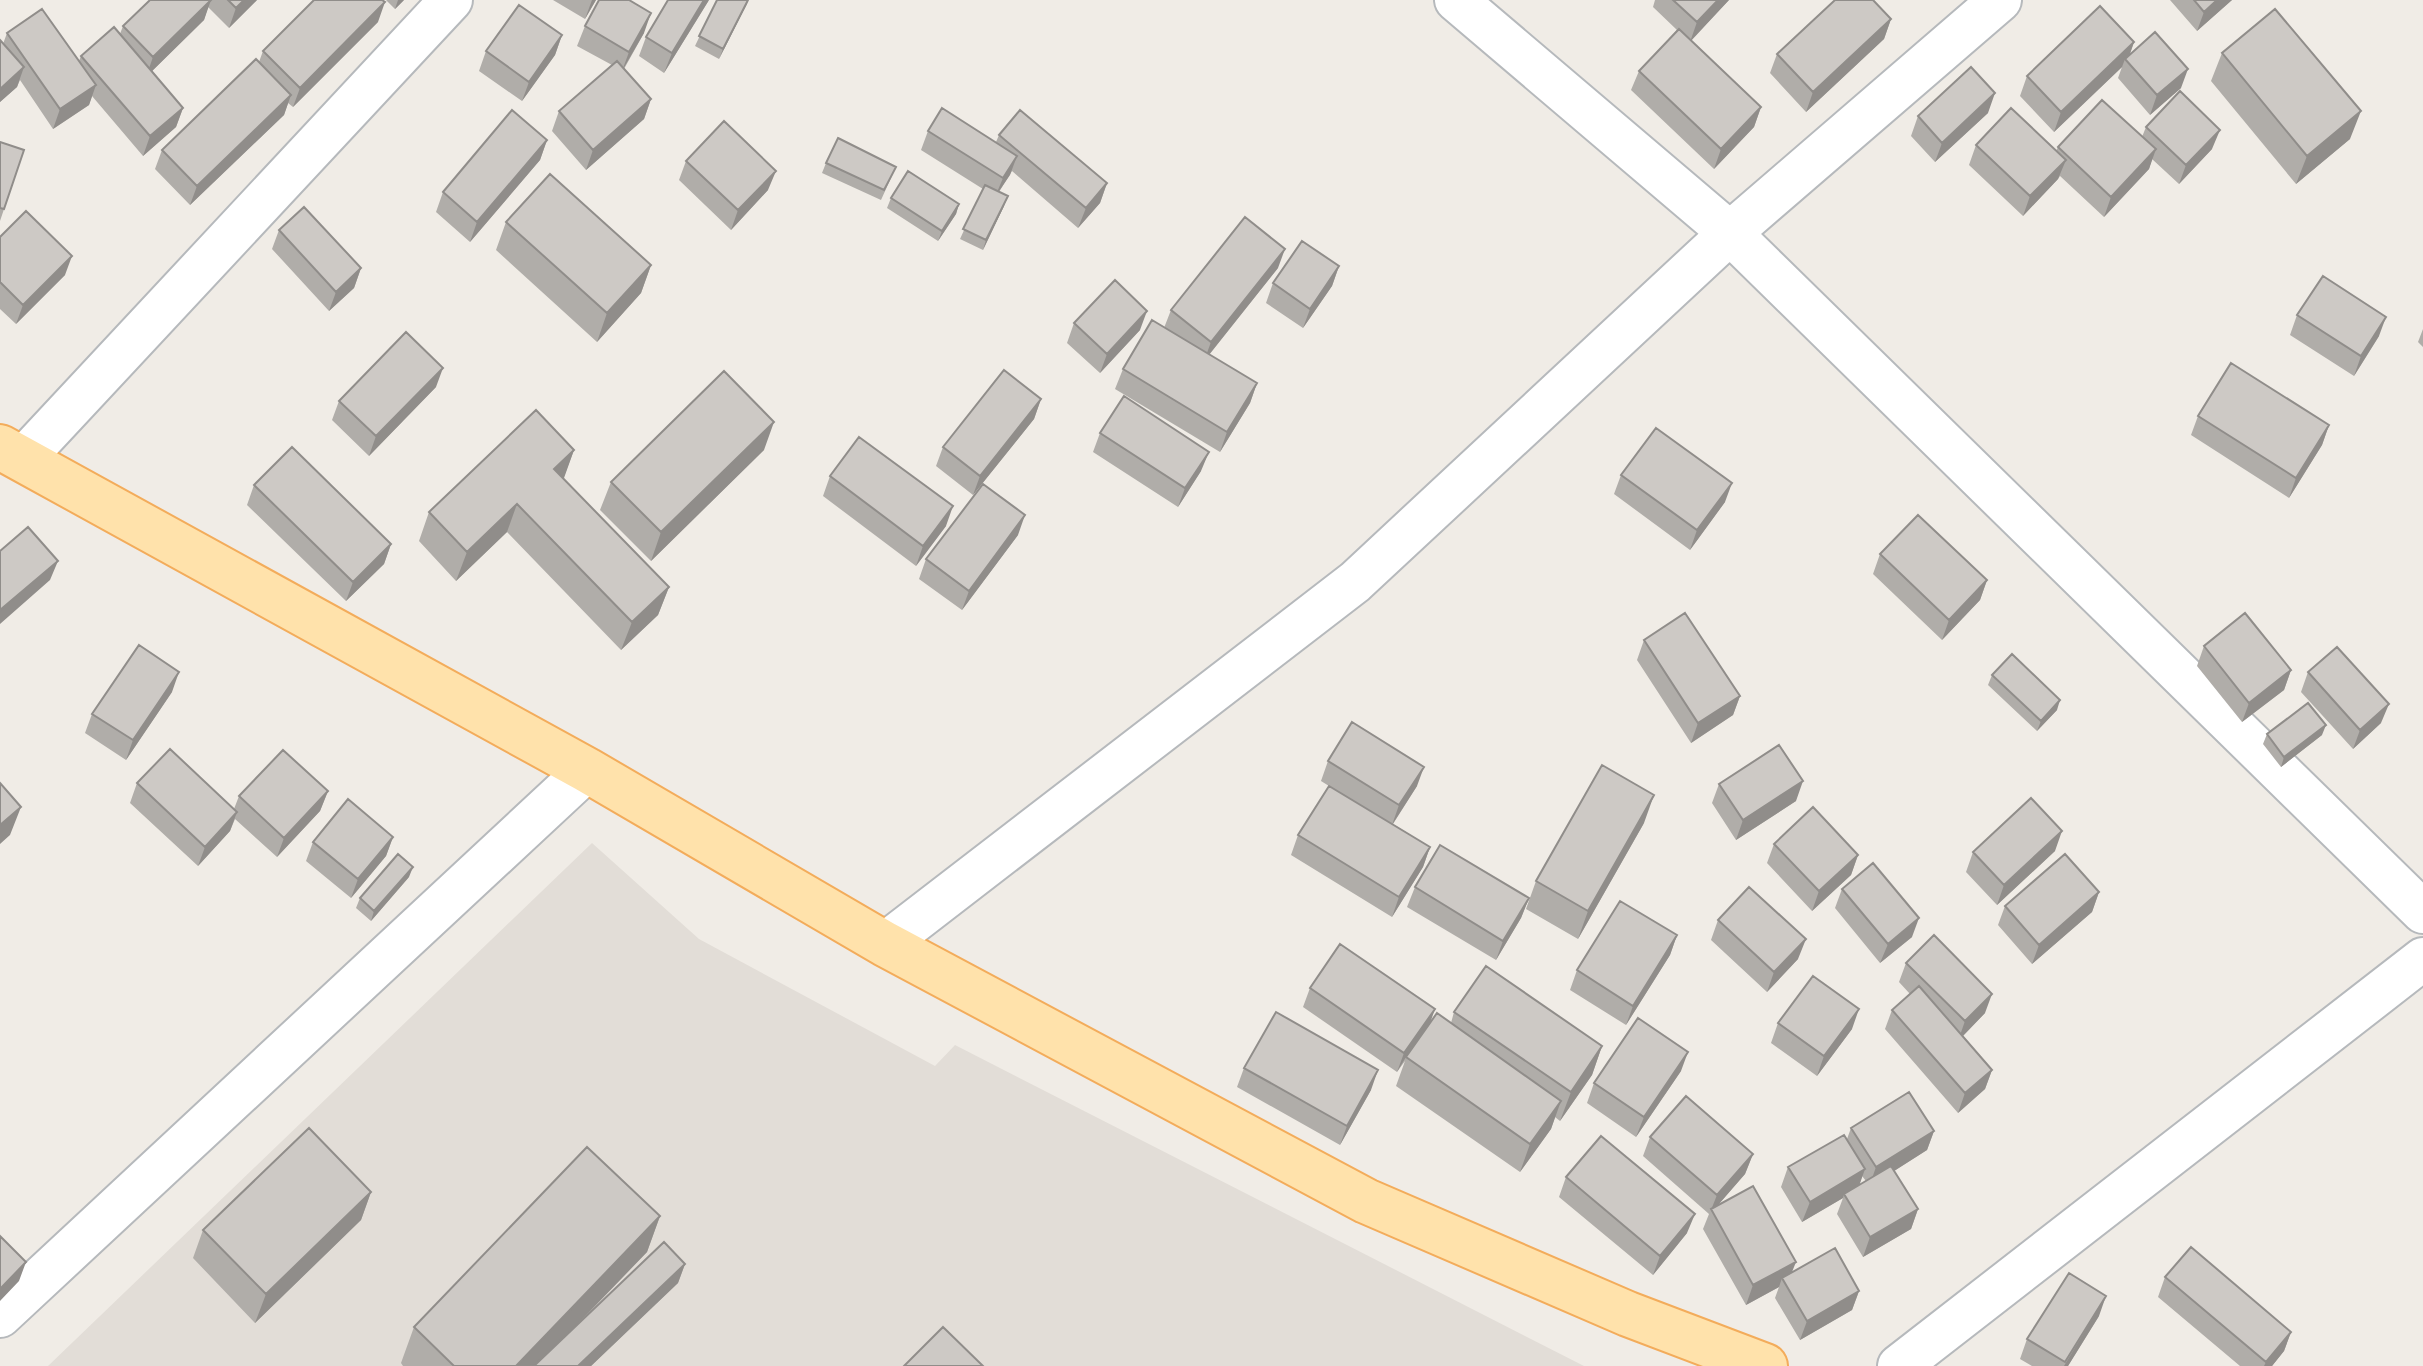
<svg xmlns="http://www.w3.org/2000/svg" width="2423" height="1366" viewBox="0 0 2423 1366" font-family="'PT Sans Narrow',sans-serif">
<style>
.education{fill:#e2ddd7}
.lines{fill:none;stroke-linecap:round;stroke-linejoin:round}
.minor-casing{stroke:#b6b9bc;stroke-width:46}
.major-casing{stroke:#f3ac5b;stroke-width:48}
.minor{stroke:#fff;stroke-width:42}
.major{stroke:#ffe2ab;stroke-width:44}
.wall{fill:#b0ada9;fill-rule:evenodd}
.shaded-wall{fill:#908d8a}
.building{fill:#cdc9c5;stroke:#908d8a;stroke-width:2}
</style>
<rect width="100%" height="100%" fill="#f0ece6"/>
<path class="education" d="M592,843L699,939L935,1066L955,1045L1584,1366H48Z"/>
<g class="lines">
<g class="minor-casing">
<path id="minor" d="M1456,0L1730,233L2423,912
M23,459L451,0
M885,944L1355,582L1730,233L2000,0
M0,1316L587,770
M1899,1366L2423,959"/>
</g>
<g class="major-casing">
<path id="major" d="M0,447L587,770L885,944L1366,1201L1628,1314L1765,1366"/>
</g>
<use href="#minor" class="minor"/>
<use href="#major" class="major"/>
</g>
<path class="wall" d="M150,0H257L229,28L208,7L204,20L152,71L183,108L176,127L143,156L92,96L89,105L53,129L20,80L17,87L0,102V40L3,44L7,33L79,61L81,56L120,34L123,26Z
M386,0H404L395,9Z
M553,0H596L585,19Z
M709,0L664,73L639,56L646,37Z
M717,0H748L719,59L695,46Z
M1655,0H1729L1691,40L1761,107L1754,127L1714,169L1631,90L1639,71L1677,30L1653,7Z
M2170,0H2232L2197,31Z
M1891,19L1884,39L1806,112L1770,73L1777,54Z
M378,22L293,107L288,103L284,115L190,205L155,169L162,150L259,62L263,51Z
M585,26L644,33L624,69L651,99L644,119L586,170L552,131L559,111L612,65L577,46Z
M562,35L555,55L522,101L479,71L486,51Z
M2134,42L2130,54L2181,88L2150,115L2118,78L2122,67L2054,132L2020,96L2027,76Z
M2222,53L2350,139L2296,184L2211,81Z
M1988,113L1935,162L1911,136L1918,116Z
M2146,127L2212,149L2179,184L2152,159L2149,169L2104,217L2060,176L2058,179L2023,216L1969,165L1976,145L2056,151L2058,147L2142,137Z
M928,131L996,142L999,135L1107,183L1100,203L1078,228L1012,171L999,192L1004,206L983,250L960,239L983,189L921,150Z
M547,140L540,160L470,242L436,212L443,192Z
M0,142L24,150L0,221Z
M686,161L768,190L731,230L679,180Z
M826,163L896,167L881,200L822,173Z
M891,198L959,204L956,214L938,241L887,208Z
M506,222L651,265L641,293L597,342L496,250Z
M279,230L361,268L354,288L329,311L272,249Z
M0,237L65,275L16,324L0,309Z
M1339,266L1332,286L1303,328L1266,303L1273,283Z
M1278,268L1209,355L1257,383L1250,403L1220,452L1115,389L1123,369L1164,328L1171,310Z
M2297,315L2379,336L2354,376L2290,335Z
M1074,323L1140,330L1100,373L1067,343Z
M2423,329V347L2418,342Z
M436,387L369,456L332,420L339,401Z
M1041,399L1034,419L973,495L936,466L943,447Z
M2198,416L2329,425L2322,445L2289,498L2191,435Z
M1100,433L1201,471L1178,507L1093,452Z
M574,450L563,479L669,587L658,615L621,650L507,532L456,581L419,541L429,512Z
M764,450L651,561L600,510L611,482Z
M1621,475L1725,502L1690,550L1614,494Z
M830,476L946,526L916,566L823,496Z
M254,485L391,544L384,564L346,601L247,505Z
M1018,535L962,610L919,579L926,559Z
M1880,554L1987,580L1980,600L1942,640L1873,574Z
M1644,640L1740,696L1733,715L1691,743L1637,660Z
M2204,646L2291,670L2284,690L2242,722L2197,666Z
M2308,672L2381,723L2353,749L2301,692Z
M1992,675L2057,710L2037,731L1988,685Z
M172,692L126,760L85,733L92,714Z
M2267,734L2322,735L2281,767L2263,744Z
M1328,761L1417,786L1393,824L1430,847L1423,867L1392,917L1291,855L1298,835L1329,786L1321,781Z
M137,783L234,809L239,796L328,791L320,811L277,857L235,819L230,831L198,866L130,803Z
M1719,784L1796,801L1736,840L1712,803Z
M1644,823L1578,939L1526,909L1536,881Z
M393,837L386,856L351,898L306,861L313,842Z
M1774,844L1858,855L1851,875L1812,911L1767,863Z
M2055,851L1997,905L1966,872L1973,852Z
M409,877L371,921L356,908L360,898Z
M1415,887L1529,898L1521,918L1496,960L1407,907Z
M1842,889L1912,937L1880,963L1835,908Z
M2099,892L2092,912L2032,964L1998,925L2005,906Z
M1718,920L1798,959L1767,992L1711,940Z
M1677,935L1670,955L1626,1025L1570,990L1577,970Z
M1906,963L1985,1013L1963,1036L1992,1070L1985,1089L1958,1113L1885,1029L1892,1010L1910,994L1899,982Z
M1310,988L1429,1025L1451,1023L1454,1012L1602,1046L1592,1075L1560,1121L1555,1117L1551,1129L1520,1172L1396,1086L1405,1061L1397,1072L1303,1007Z
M1778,1023L1852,1029L1817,1076L1771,1043Z
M1244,1068L1371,1090L1340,1145L1237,1087Z
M1681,1071L1636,1137L1587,1103L1594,1083Z
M1851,1128L1934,1131L1927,1150L1894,1171L1918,1209L1911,1229L1863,1257L1837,1214L1843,1198L1802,1222L1781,1187L1788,1167L1847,1139ZM1862,1176L1866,1181L1859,1186Z
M1650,1137L1753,1154L1745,1174L1718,1205L1792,1273L1859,1291L1852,1310L1800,1340L1775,1298L1779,1287L1746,1305L1703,1229L1709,1214L1643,1156Z
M1566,1177L1687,1233L1653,1275L1559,1197Z
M371,1192L361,1220L255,1323L193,1258L203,1230Z
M660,1216L647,1252L573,1329L685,1264L678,1283L591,1366H403L401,1363L414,1327Z
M2165,1277L2291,1332L2284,1351L2272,1366H2240L2158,1297Z
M2099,1316L2068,1366H2032L2020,1359L2027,1339Z"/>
<path class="shaded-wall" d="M211,0L204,20L146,77L153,57Z
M244,0H257L229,28L236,8Z
M398,0H404L395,9Z
M592,0H596L585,19Z
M704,0H709L664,73L672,53Z
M748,0L747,4L719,59L723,49Z
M1718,0H1729L1690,42L1697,22Z
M2217,0H2232L2197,31L2204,12Z
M385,2L378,22L293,107L300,88Z
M651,13L644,33L622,71L629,52Z
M1891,19L1884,39L1806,112L1813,92Z
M562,35L555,55L522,101L529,82Z
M2134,42L2127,62L2125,59L2122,67L2054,132L2061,112Z
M24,67L17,87L0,102V89Z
M2188,69L2181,88L2150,115L2157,95Z
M96,85L89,105L53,129L60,109Z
M1995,93L1988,113L1935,162L1942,143Z
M291,95L284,115L190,205L197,186Z
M651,99L644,119L586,170L593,150Z
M1761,107L1754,127L1714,169L1721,149Z
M183,108L176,127L143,156L150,136Z
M2361,111L2350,139L2296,184L2307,156Z
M2220,130L2212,149L2179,184L2186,165Z
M547,140L540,160L470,242L477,222Z
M2156,149L2149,169L2104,217L2111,197Z
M1017,156L1010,175L995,197L1003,178Z
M2066,160L2058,179L2023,216L2030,196Z
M776,171L768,190L731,230L738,210Z
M1107,183L1100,203L1078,228L1086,208Z
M1008,196L1004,206L983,250L986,240Z
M959,204L956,214L938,241L942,231Z
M1285,249L1278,268L1204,361L1211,342Z
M72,256L65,275L16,324L23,305Z
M651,265L641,293L597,342L607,313Z
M1339,266L1332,286L1303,328L1310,309Z
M361,268L354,288L329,311L336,292Z
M1147,311L1140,330L1100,373L1107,354Z
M2386,317L2379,336L2354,376L2361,356Z
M443,368L436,387L369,456L376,436Z
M1257,383L1250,403L1220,452L1227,432Z
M1041,399L1034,419L973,495L980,476Z
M774,422L764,450L651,561L661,532Z
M2329,425L2322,445L2289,498L2296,478Z
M574,450L564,478L544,497L554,469Z
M1209,452L1201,471L1178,507L1185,488Z
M1732,483L1725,502L1690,550L1697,530Z
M517,504L507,532L456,581L467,552Z
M953,506L946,526L916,566L923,546Z
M1025,515L1018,535L962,610L969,591Z
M391,544L384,564L346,601L353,582Z
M58,561L50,580L0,624V610Z
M1987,580L1980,600L1942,640L1949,620Z
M669,587L658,615L621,650L632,622Z
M2291,670L2284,690L2242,722L2249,703Z
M179,672L172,692L126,760L133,740Z
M1740,696L1733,715L1691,743L1698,723Z
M2060,700L2057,710L2037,731L2041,721Z
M2389,704L2381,723L2353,749L2360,730Z
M2326,725L2322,735L2281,767L2284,757Z
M1424,767L1417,786L1392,825L1399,805Z
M1803,781L1796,801L1736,840L1743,820Z
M328,791L320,811L277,857L284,838Z
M1654,795L1644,823L1578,939L1588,911Z
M21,807L10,835L0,844V825Z
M237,812L230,831L198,866L205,847Z
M2062,831L2055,851L1997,905L2004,885Z
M393,837L386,856L351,898L358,879Z
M1430,847L1423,867L1392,917L1399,897Z
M1858,855L1851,875L1812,911L1819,891Z
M413,867L409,877L371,921L374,911Z
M2099,892L2092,912L2032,964L2039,945Z
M1529,898L1521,918L1496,960L1503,941Z
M1919,918L1912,937L1880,963L1888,944Z
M1677,935L1670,955L1626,1025L1633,1006Z
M1806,939L1798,959L1767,992L1774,972Z
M1992,994L1985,1013L1958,1041L1965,1021Z
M1435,1009L1428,1029L1406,1057L1397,1072L1404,1053Z
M1859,1009L1852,1029L1817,1076L1824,1056Z
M1602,1046L1592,1075L1560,1121L1571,1092Z
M1688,1052L1681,1071L1636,1137L1644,1117Z
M1378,1070L1371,1090L1340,1145L1347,1126Z
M1992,1070L1985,1089L1958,1113L1965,1093Z
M1561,1101L1551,1129L1520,1172L1530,1144Z
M1934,1131L1927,1150L1869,1187L1876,1167Z
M1753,1154L1745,1174L1712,1212L1711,1210L1717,1195Z
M1865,1169L1858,1189L1844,1194L1843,1198L1802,1222L1810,1202Z
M371,1192L361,1220L255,1323L266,1294Z
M1918,1209L1911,1229L1863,1257L1870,1237Z
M1695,1214L1687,1233L1653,1275L1660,1256Z
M660,1216L647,1252L537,1366H516Z
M26,1262L19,1281L0,1301V1289Z
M1796,1262L1788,1282L1782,1278L1779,1287L1746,1305L1753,1285Z
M685,1264L678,1283L591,1366H578Z
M1859,1291L1852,1310L1800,1340L1807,1321Z
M2106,1296L2099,1316L2068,1366H2064Z
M2291,1332L2284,1351L2272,1366H2264L2266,1362Z"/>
<path class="building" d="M150,0H211L153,57L123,26Z
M228,0H244L236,8Z
M314,0H382L385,2L300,88L263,51Z
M599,0H629L651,13L629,52L585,26Z
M668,0H704L672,53L646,37Z
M717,0H748L723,49L699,36Z
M1673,0H1718L1697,22Z
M1835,0H1873L1891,19L1813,92L1777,54Z
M2194,0H2217L2204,12Z
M519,5L562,35L529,82L486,51Z
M2100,6L2134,42L2061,112L2027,76Z
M42,9L96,85L60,109L7,33Z
M2275,9L2361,111L2307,156L2222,53Z
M114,27L183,108L150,136L81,56Z
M1679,29L1761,107L1721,149L1639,71Z
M2155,32L2188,69L2157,95L2125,59Z
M0,40L24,67L0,89Z
M256,59L291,95L197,186L162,150Z
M617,61L651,99L593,150L559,111Z
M1971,67L1995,93L1942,143L1918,116Z
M2180,91L2220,130L2186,165L2146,127Z
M2102,100L2156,149L2111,197L2058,147Z
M942,108L1017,156L1003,178L928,131Z
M2011,108L2066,160L2030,196L1976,145Z
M512,110L547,140L477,222L443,192Z
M1020,110L1107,183L1086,208L999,135Z
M724,121L776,171L738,210L686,161Z
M838,138L896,167L884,190L826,163Z
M0,142L24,150L4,209L0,208Z
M908,171L959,204L942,231L891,198Z
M550,174L651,265L607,313L506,222Z
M985,185L1008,196L986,240L963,229Z
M304,207L361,268L336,292L279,230Z
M26,211L72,256L23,305L0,282V237Z
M1245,217L1285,249L1211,342L1171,310Z
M1302,241L1339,266L1310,309L1273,283Z
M2323,276L2386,317L2361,356L2297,315Z
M1115,280L1147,311L1107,354L1074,323Z
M1152,320L1257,383L1227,432L1123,369Z
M406,332L443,368L376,436L339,401Z
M2231,363L2329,425L2296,478L2198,416Z
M1004,370L1041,399L980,476L943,447Z
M724,371L774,422L661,532L611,482Z
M1124,396L1209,452L1185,488L1100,433Z
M536,410L574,450L554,469L669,587L632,622L517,504L467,552L429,512Z
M1656,428L1732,483L1697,530L1621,475Z
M859,437L953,506L923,546L830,476Z
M292,447L391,544L353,582L254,485Z
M983,484L1025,515L969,591L926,559Z
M1918,515L1987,580L1949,620L1880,554Z
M28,527L58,561L0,610V551Z
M1685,613L1740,696L1698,723L1644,640Z
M2245,613L2291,670L2249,703L2204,646Z
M139,645L179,672L133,740L92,714Z
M2337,647L2389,704L2360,730L2308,672Z
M2012,654L2060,700L2041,721L1992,675Z
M2308,703L2326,725L2284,757L2267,734Z
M1352,722L1424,767L1399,805L1328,761Z
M1779,745L1803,781L1743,820L1719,784Z
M170,749L237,812L205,847L137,783Z
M283,750L328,791L284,838L239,796Z
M1602,765L1654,795L1588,911L1536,881Z
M0,783L21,807L0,825Z
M1329,786L1430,847L1399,897L1298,835Z
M2031,798L2062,831L2004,885L1973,852Z
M348,799L393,837L358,879L313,842Z
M1813,807L1858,855L1819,891L1774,844Z
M1440,845L1529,898L1503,941L1415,887Z
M398,854L413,867L374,911L360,898Z
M2065,854L2099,892L2039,945L2005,906Z
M1873,863L1919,918L1888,944L1842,889Z
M1749,887L1806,939L1774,972L1718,920Z
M1620,901L1677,935L1633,1006L1577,970Z
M1934,935L1992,994L1965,1021L1906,963Z
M1340,944L1435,1009L1404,1053L1310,988Z
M1486,966L1602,1046L1571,1092L1454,1012Z
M1813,976L1859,1009L1824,1056L1778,1023Z
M1919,986L1992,1070L1965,1093L1892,1010Z
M1276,1012L1378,1070L1347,1126L1244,1068Z
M1437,1013L1561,1101L1530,1144L1406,1057Z
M1638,1018L1688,1052L1644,1117L1594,1083Z
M1909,1092L1934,1131L1876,1167L1851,1128Z
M1686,1096L1753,1154L1717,1195L1650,1137Z
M309,1128L371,1192L266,1294L203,1230Z
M1844,1135L1865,1169L1810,1202L1788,1167Z
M1601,1136L1695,1214L1660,1256L1566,1177Z
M587,1147L660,1216L516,1366H454L414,1327Z
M1891,1166L1918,1209L1870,1237L1844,1194Z
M1753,1186L1796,1262L1753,1285L1711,1209Z
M0,1236L26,1262L0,1289Z
M664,1242L685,1264L578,1366H534Z
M2191,1247L2291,1332L2266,1362L2165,1277Z
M1835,1248L1859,1291L1807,1321L1782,1278Z
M2069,1273L2106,1296L2065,1362L2027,1339Z
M943,1327L983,1366H904Z"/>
</svg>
